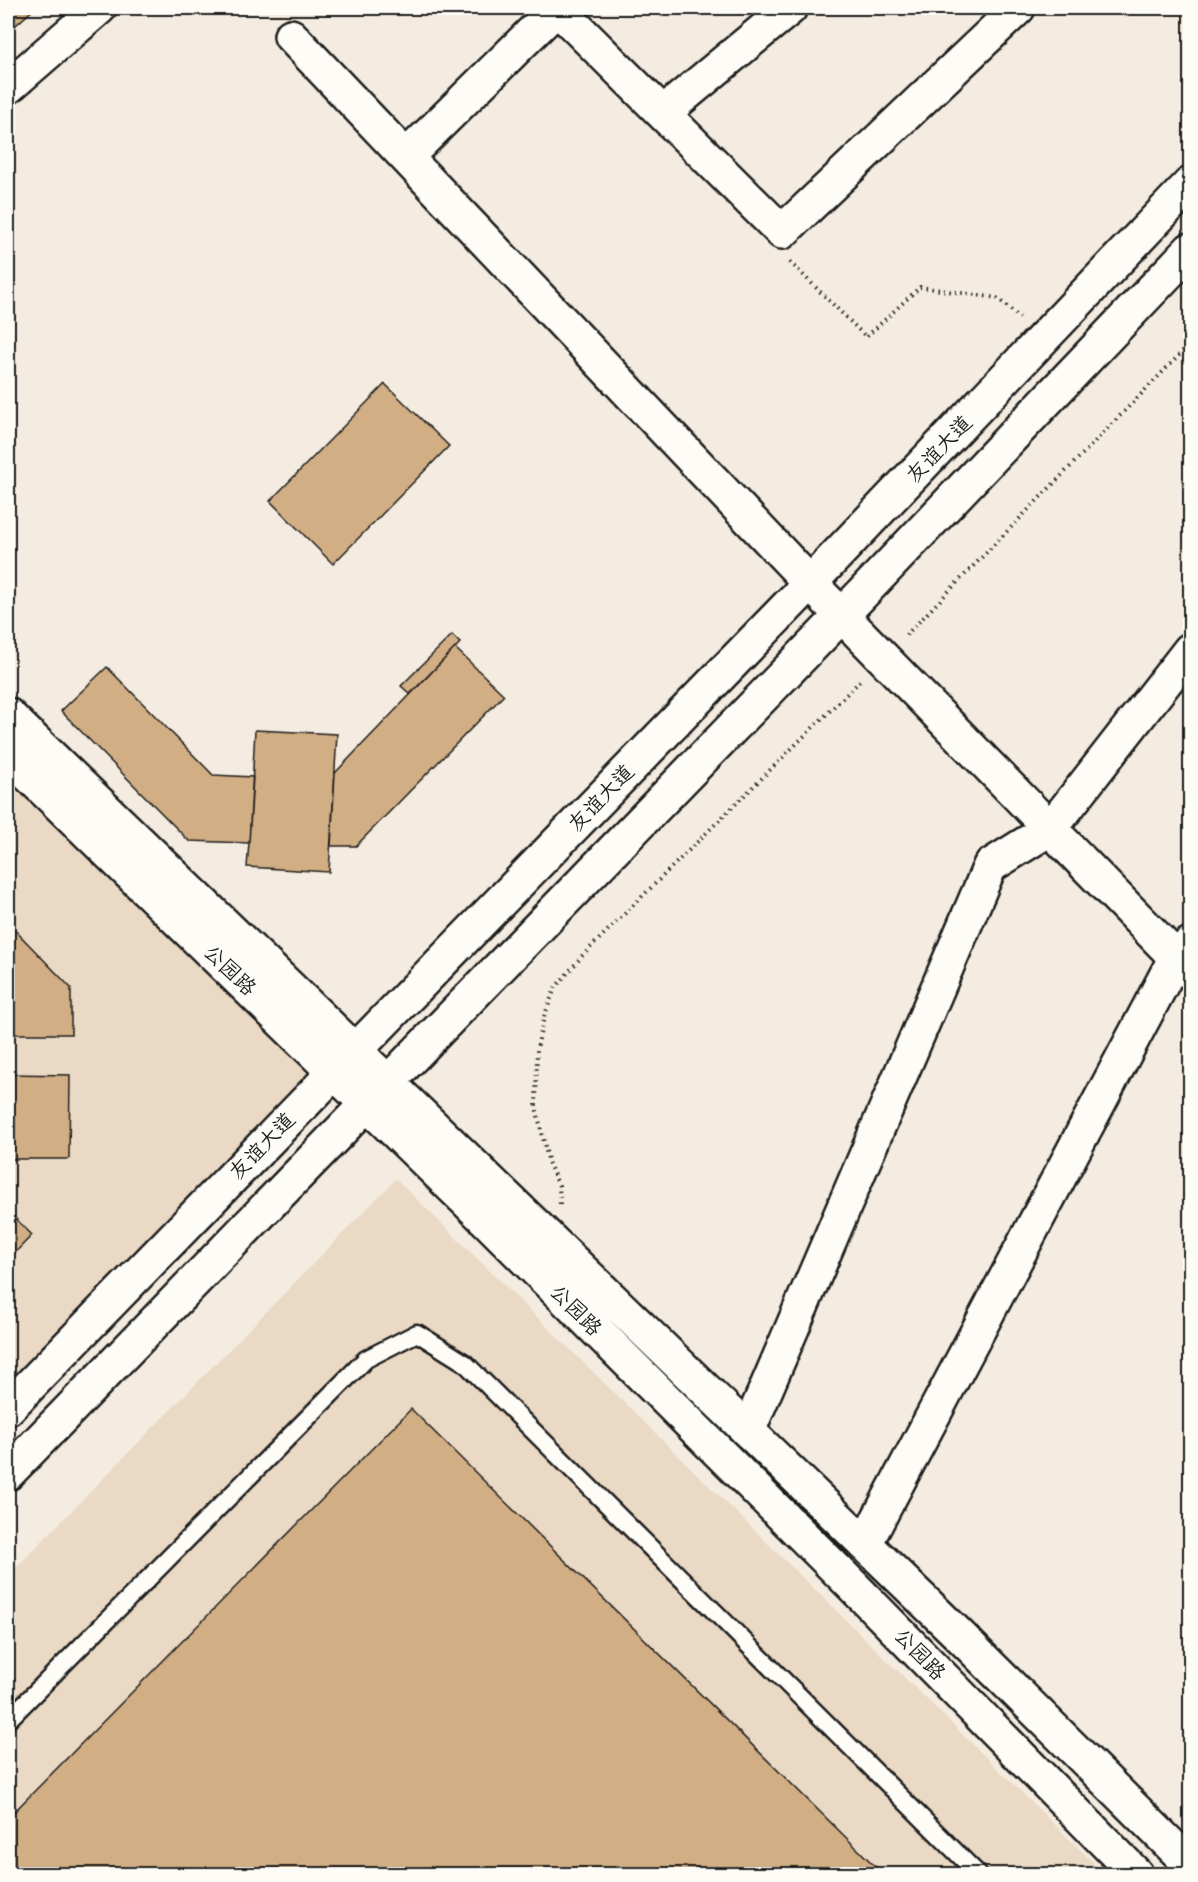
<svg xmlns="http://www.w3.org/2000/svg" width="1198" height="1882" viewBox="0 0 1198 1882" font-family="Caveat,'LXGW WenKai TC',sans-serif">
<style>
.built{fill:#ead9c4}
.building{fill:#d2ae84;stroke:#1c1c1c;stroke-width:1.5}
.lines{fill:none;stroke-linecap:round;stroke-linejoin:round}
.lane-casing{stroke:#1c1c1c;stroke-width:21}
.street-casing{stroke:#1c1c1c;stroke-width:38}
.secondary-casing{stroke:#1c1c1c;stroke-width:38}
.path{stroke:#1c1c1c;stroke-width:4;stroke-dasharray:1.5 4.5;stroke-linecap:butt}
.lane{stroke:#fdfcf7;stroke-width:16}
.street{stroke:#fdfcf7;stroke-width:33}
.secondary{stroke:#fdfcf7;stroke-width:33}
.labels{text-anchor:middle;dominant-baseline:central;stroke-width:5;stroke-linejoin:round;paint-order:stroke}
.street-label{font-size:21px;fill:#1c1c1c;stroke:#fdfcf7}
</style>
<rect width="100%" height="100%" fill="#f4ece0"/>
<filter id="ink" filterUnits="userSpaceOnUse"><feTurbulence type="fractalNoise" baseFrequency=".0167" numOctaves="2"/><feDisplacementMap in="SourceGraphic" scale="12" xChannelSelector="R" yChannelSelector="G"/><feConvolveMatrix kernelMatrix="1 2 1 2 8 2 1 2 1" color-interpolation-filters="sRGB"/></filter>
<g filter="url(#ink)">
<path class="built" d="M8,770L324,1066L8,1395Z
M396,1179L1105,1874H8V1576Z"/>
<path class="building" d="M8,8H35L8,32Z
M385,384L449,446L333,564L270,501Z
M452,635L460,643L410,694L401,686Z
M455,648L504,695L356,846H331L335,773Z
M107,667L213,775L253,777L249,843L189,841L61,711Z
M255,730L337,734L329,872L247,867L249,843Z
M8,923L71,988V1034H8V1074L70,1075L69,1159H8Z
M8,1211L32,1235L8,1260Z
M411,1409L883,1874H8V1818Z"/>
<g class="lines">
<g class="lane-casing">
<path id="lane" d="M8,1720L366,1359L417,1333L465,1363L978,1874"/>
</g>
<g class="street-casing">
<path id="street" d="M557,8L782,232L1018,8
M291,36L810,583L1190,972
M8,87L99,8
M663,113L790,8
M406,157L557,8
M748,1431L990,866L1051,828L1190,650
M865,1544L1176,957L1190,944"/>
</g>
<g class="secondary-casing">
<path id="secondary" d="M8,715L957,1633L1190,1864
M8,755L486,1220L858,1591L1136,1874
M8,1408L810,583L1190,184
M8,1473L842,615L1190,250"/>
</g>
<path class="path" d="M790,262L866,337L920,287L997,298L1020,318
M906,635L1190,344
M560,1204L559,1186L549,1164L536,1107L537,1048L544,1017L555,988L582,956L860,681"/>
<use href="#lane" class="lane"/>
<use href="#street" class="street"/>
<use href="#secondary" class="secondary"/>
</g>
</g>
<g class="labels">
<g class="street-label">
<text transform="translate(939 449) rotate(-46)">友谊大道</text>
<text transform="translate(601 798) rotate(-46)">友谊大道</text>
<text transform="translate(230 970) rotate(44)">公园路</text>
<text transform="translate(262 1146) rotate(-46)">友谊大道</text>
<text transform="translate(576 1310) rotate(45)">公园路</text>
<text transform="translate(920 1654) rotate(46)">公园路</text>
</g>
</g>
<rect width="1198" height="1882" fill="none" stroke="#fdfcf7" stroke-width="30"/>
<rect x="15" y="15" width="1168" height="1852" fill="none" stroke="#1c1c1c" stroke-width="2" filter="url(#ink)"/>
</svg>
